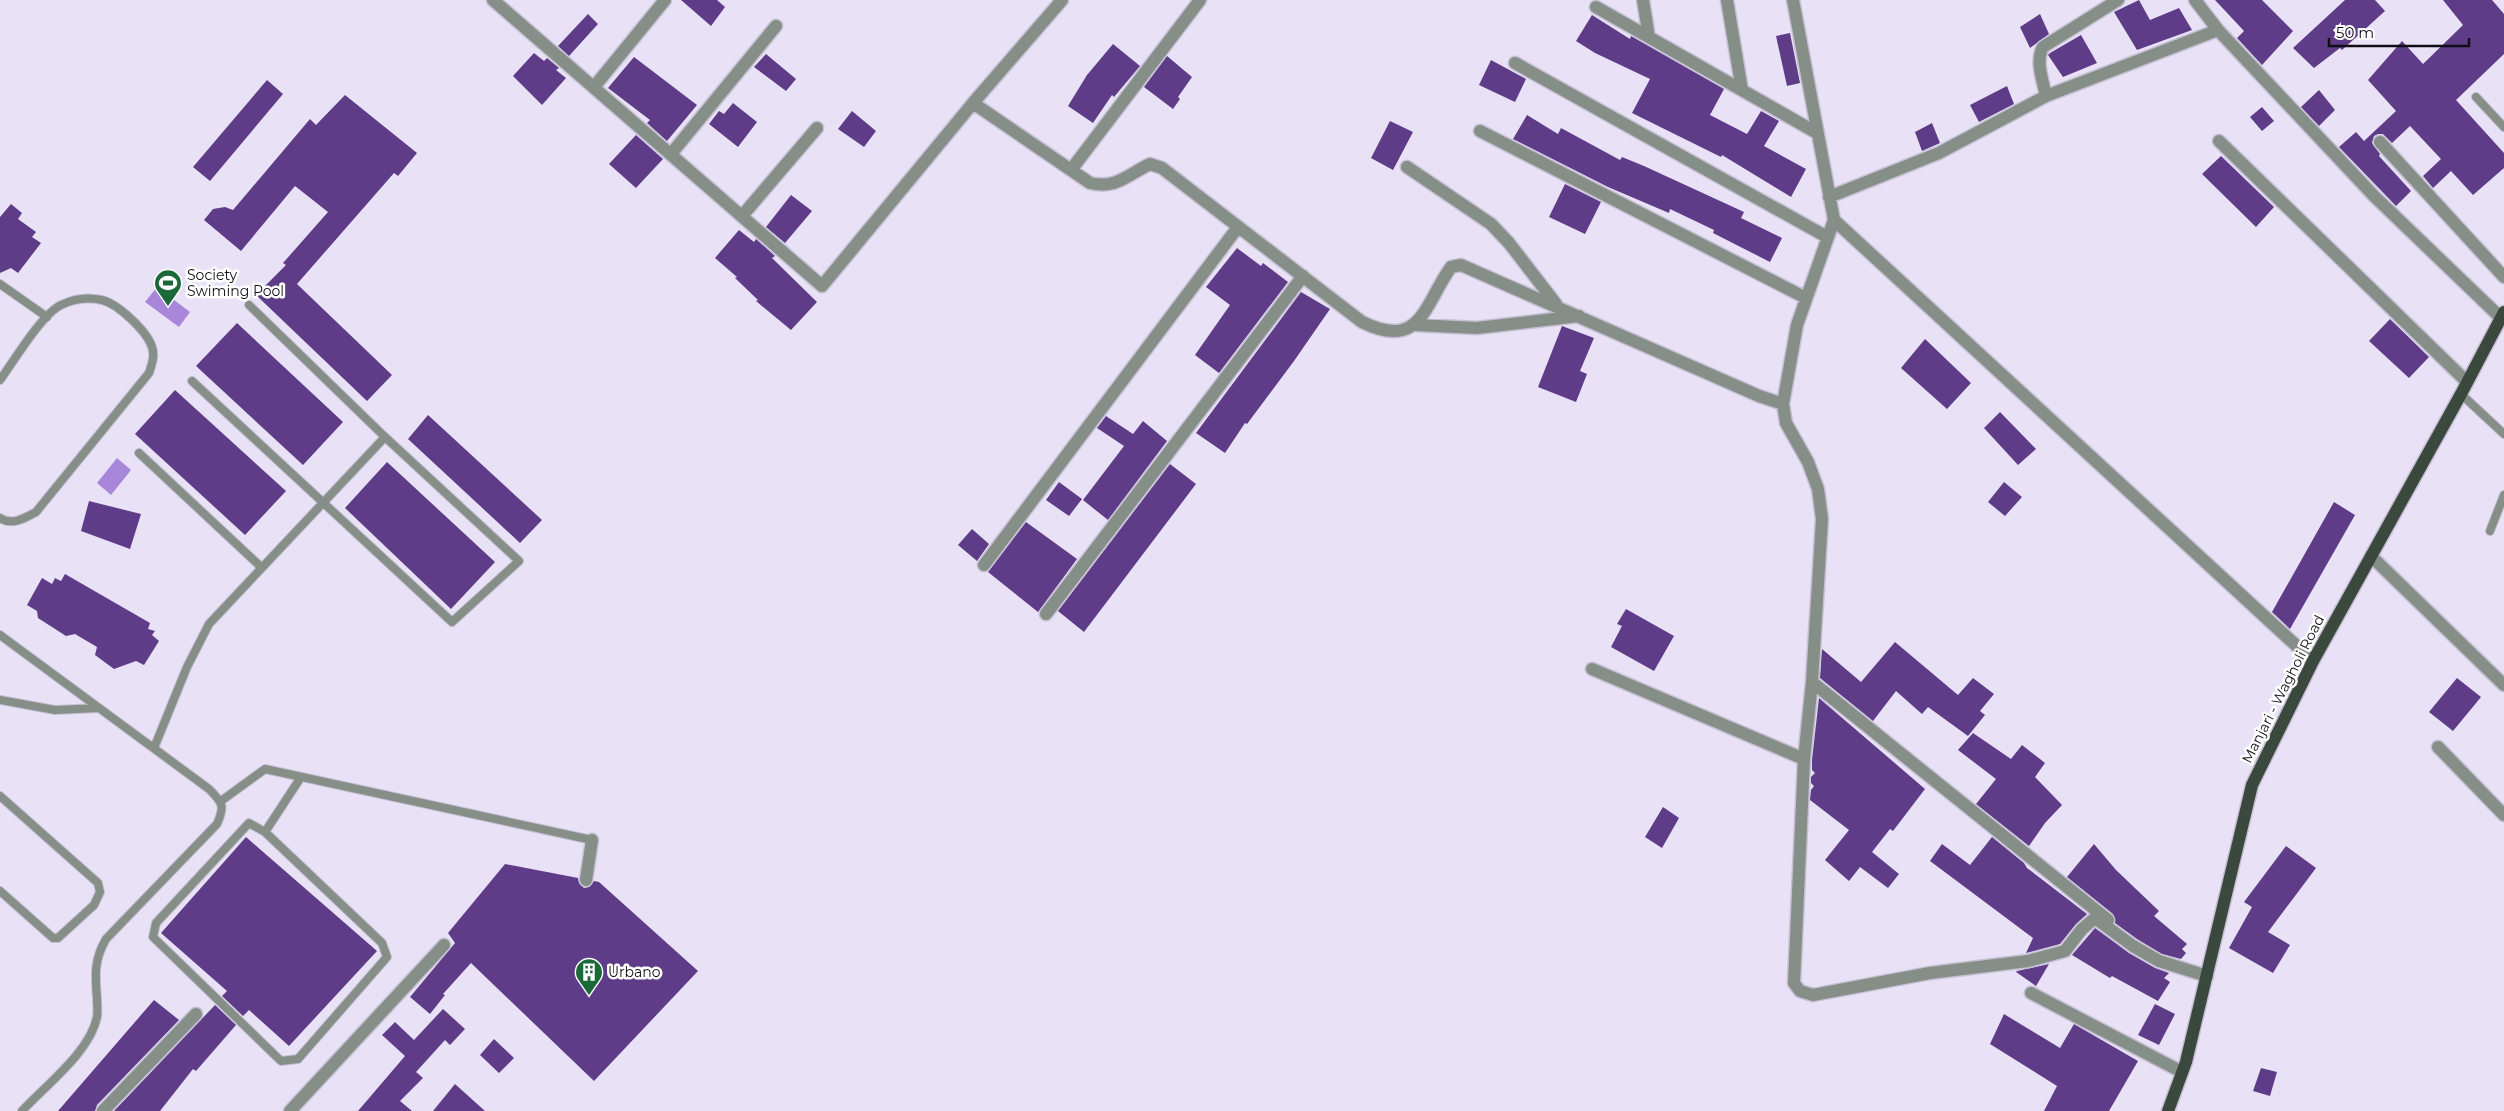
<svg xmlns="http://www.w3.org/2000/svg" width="2504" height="1111" viewBox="0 0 2504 1111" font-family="Montserrat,sans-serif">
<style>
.water{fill:#a886d9}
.building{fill:#5e3c88}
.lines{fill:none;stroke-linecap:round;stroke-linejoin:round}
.lane-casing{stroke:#c6c0d3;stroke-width:10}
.street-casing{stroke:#c6c0d3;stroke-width:15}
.primary-casing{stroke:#c6c0d3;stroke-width:15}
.lane{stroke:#868e88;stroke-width:8}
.street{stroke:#868e88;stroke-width:12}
.primary{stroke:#3b483e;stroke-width:12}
.labels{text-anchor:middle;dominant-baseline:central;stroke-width:5;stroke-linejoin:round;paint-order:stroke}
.poi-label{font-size:14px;fill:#100e15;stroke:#fff;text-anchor:start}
.street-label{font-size:14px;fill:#100e15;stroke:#fff}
</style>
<rect width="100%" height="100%" fill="#e9e2f7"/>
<path class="water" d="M157,287L190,312L179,327L145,302Z
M117,458L131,470L111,495L97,483Z"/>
<path class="building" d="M681,0H717L725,7L711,26Z
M2139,0L2150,20L2179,8L2192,30L2137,50L2114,12Z
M2215,0H2262L2293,31L2262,65L2237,38L2244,31Z
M2345,0H2375L2385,11L2342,50L2340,48L2314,68L2293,48Z
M2443,0H2492L2504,14V54L2456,100L2504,153V168L2473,195L2451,171L2433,188L2423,176L2441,159L2410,126L2392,143L2383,134H2378L2374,136L2372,143L2380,154L2379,156L2411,191L2396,206L2339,147L2356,132L2364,141L2396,111L2368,80L2402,41L2423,64L2463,25Z
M588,14L598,24L569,56L558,46Z
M2040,14L2049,34L2030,48L2020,27Z
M1592,15L1630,39L1631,36L1724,89L1710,115L1747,134L1761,111L1779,121L1764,146L1806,169L1791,197L1722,155L1721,157L1632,113L1650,79L1595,53L1576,41Z
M1790,33L1800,83L1787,86L1776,36Z
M2081,35L2097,63L2063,77L2048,55L2050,53Z
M1113,44L1140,66L1114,97L1112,95L1093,123L1068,106L1087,75Z
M534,53L544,61L547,58L559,68L556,70L566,78L542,105L513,76Z
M766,54L796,79L786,91L754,67Z
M1167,56L1192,77L1178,97L1180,99L1173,109L1144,87Z
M634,57L697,105L667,141L647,123L650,120L608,88Z
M1491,60L1526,79L1515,102L1479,85Z
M267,80L283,94L210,181L193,167Z
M2007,86L2014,104L1979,122L1970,105Z
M2319,90L2335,110L2319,126L2301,107Z
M345,95L417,153L398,176L394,173L297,284L392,375L367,401L256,295L286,265L283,263L328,212L295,186L241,251L204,220L213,209L225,207L233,210L310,119L316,125Z
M733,103L757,122L738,147L709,124L719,111L724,114Z
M2262,107L2274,121L2262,131L2250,117Z
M852,111L876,131L864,147L838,129Z
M1527,115L1558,134L1561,128L1620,160L1622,157L1644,166L1744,212L1741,218L1782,238L1770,262L1713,233L1714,230L1670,209L1669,213L1608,187L1513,139Z
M1390,121L1413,132L1393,170L1371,158Z
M1932,123L1940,143L1922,151L1915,132Z
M636,135L663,159L636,188L609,164Z
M2221,156L2274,207L2256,227L2202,174Z
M1565,184L1601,202L1585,234L1549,217Z
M791,195L812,211L785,243L766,227Z
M11,204L22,213L18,219L36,232L32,237L41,243L18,273L11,268L0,273V217Z
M739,230L754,242L756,239L775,256L772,258L817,302L791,330L756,301L758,300L735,278L737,277L715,258Z
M1237,248L1261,266L1263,263L1288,282L1219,373L1195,355L1230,305L1206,287Z
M1301,292L1330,309L1294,361L1247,424L1245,423L1225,453L1196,433Z
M2390,319L2429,357L2409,378L2369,341Z
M237,323L343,422L303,465L196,366Z
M1562,326L1594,338L1580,371L1587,374L1576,402L1538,387Z
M1925,339L1971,383L1947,409L1901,368Z
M175,390L286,491L245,535L135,434Z
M2000,412L2036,449L2018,465L1984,428Z
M428,415L542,520L520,543L408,439Z
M1106,416L1133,434L1143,421L1167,441L1108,520L1083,500L1124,446L1097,428Z
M387,462L495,562L451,609L345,508Z
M1170,464L1196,484L1084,632L1058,611Z
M1059,482L1082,499L1069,516L1046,500Z
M2004,482L2022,497L2005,516L1988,502Z
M89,501L141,514L130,549L81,531Z
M2334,502L2355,515L2290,629L2272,612Z
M1026,522L1077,559L1038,612L988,572Z
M972,529L989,544L977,561L958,545Z
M65,574L150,623L148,629L155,631L152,635L159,641L144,665L136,661L114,669L95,655L97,647L75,634L66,636L38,618L37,611L27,605L42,578L52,584L55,578L61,581Z
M1626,609L1674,636L1654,671L1611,647L1622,626L1617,624Z
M1895,642L1958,695L1973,678L1994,694L1980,711L1985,715L1968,736L1928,707L1922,714L1896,691L1873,721L1820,678L1822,649L1861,682Z
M2457,678L2481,697L2453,731L2429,712Z
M1819,698L1925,789L1893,831L1890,829L1872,852L1899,874L1888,888L1860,867L1849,881L1825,860L1849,830L1810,800L1811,790L1814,786L1811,783V777L1815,773L1812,770V760Z
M1973,733L2011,759L2022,745L2045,763L2035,777L2062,805L2045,823L2029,846L1976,804L1996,779L1958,750Z
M1663,807L1679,818L1662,848L1645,837Z
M246,837L377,951L289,1046L249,1010L243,1016L222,996L227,991L161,933Z
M1992,837L2024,863L2027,868L2087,914L2076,924L2060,944L2026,953L2033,938L1930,861L1942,844L1970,865Z
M2094,844L2116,870L2159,911L2154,916L2187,944L2182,949L2186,953L2181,959L2162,954L2137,939L2115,923L2113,914L2067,877Z
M2286,846L2316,868L2268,932L2290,945L2273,973L2229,948L2252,907L2244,902Z
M505,864L578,878L579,883L584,888L589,887L594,881L599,882L698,971L594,1081L471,963L443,994L445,995L430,1014L410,997L455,943L448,933Z
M2095,928L2129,953L2155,968L2169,973L2164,978L2170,982L2158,1001L2112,976L2110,978L2072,955Z
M2049,964L2036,986L2016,972L2017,971Z
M154,1000L179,1020L97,1105L95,1111H58Z
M2155,1004L2175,1014L2159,1045L2138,1035Z
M215,1005L236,1025L196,1071L193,1069L160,1111H114Z
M443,1009L465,1029L450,1045L445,1040L416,1072L423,1078L400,1101L412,1111H358L405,1056L382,1035L395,1022L414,1040Z
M2004,1014L2060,1048L2074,1024L2138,1061L2109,1111H2044L2057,1086L1990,1044Z
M494,1039L514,1058L499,1073L480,1055Z
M2261,1068L2277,1072L2270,1096L2253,1091Z
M455,1084L485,1111H433Z"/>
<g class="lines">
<g class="lane-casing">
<path id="lane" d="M2476,97L2504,127
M0,284L47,317
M0,380C14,361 41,315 61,305C73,299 88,297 102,300C118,304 147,331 152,347C155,356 152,364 149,373L36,512C25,518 12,526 0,518
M192,381L452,622L519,561L385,437L249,305
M2461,394L2504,434
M139,453L261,567
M2490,531L2504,495
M0,635L209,789C223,803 225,806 217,824L106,939C94,960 95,974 97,998C97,1004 98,1011 97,1017C90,1052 46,1085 22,1111
M0,700L55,710L99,708
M154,748L187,667L209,624L385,437
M0,796L98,883L100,892L94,905L58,938H53L0,891
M221,801L265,769L592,840
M265,832L249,823L156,923L153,937L281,1061L298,1059L387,957L382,943L265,832L301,777"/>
</g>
<g class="street-casing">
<path id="street" d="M493,0L822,286L973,103L1090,183C1117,189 1127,175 1150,164L1162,168L1362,322C1421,351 1424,305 1451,267L1461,265L1759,396L1783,404
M1643,0L1649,37
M1727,0L1742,90
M1793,0L1834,220L2313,661
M2195,0L2218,30L2374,196L2501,318
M1596,7L1817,133
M1515,63L1827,237
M594,87L665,0
M2046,96C2043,81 2035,61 2043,47L2118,0
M973,103L1062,0
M1480,131L1806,298
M2219,141L2467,382
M2380,142L2504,277
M671,154L776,26
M1407,167L1491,224L1509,243L1556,304
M1071,170L1200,0
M1829,197L1939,153L2046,96L2218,30
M742,216L817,128
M1834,220L1797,325L1783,404L1786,423L1808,462L1818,489L1822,519L1812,682L1804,759L1794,983L1800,991L1813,995L1930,973L2028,961L2065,951L2082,929L2095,918L2133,946L2159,961L2207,976
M1416,325L1477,328L1579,316
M2371,556L2504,685
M984,565L1238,227
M1046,614L1303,276
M1592,669L1804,759
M1812,682L2108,920
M2438,747L2504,815
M586,880L592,840
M2031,993L2182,1072
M103,1111L196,1014
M290,1111L444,945"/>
</g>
<g class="primary-casing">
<path id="primary" d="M2168,1111L2186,1062L2252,785L2313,661L2461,394L2504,312"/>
</g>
<use href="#lane" class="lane"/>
<use href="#street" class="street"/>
<use href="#primary" class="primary"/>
</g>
<defs>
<g id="stadium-pin" transform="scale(1.4375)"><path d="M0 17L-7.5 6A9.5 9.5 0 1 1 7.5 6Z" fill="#1b6939" stroke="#fff"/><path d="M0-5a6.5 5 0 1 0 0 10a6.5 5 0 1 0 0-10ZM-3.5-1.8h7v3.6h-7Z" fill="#fff"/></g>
<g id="building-pin" transform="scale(1.4375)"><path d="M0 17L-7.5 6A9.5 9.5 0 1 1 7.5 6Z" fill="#1b6939" stroke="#fff"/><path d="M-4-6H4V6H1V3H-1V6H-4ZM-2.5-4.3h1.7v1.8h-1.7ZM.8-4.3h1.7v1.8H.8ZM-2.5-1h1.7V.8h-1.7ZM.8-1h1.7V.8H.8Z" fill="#fff"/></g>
</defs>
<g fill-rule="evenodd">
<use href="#stadium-pin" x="168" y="283"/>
<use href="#building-pin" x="589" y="972"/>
</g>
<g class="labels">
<g class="poi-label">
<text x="187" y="275">Society<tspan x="187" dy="16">Swiming Pool</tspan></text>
<text x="608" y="972">Urbano</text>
</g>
<g class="street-label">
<text transform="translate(2283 689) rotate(-63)">Manjari - Wagholi Road</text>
</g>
</g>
<path d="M2329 38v8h140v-8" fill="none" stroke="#100e15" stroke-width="2.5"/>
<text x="2336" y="38" font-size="15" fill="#100e15" stroke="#ffffff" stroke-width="4" paint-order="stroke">50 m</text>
</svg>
